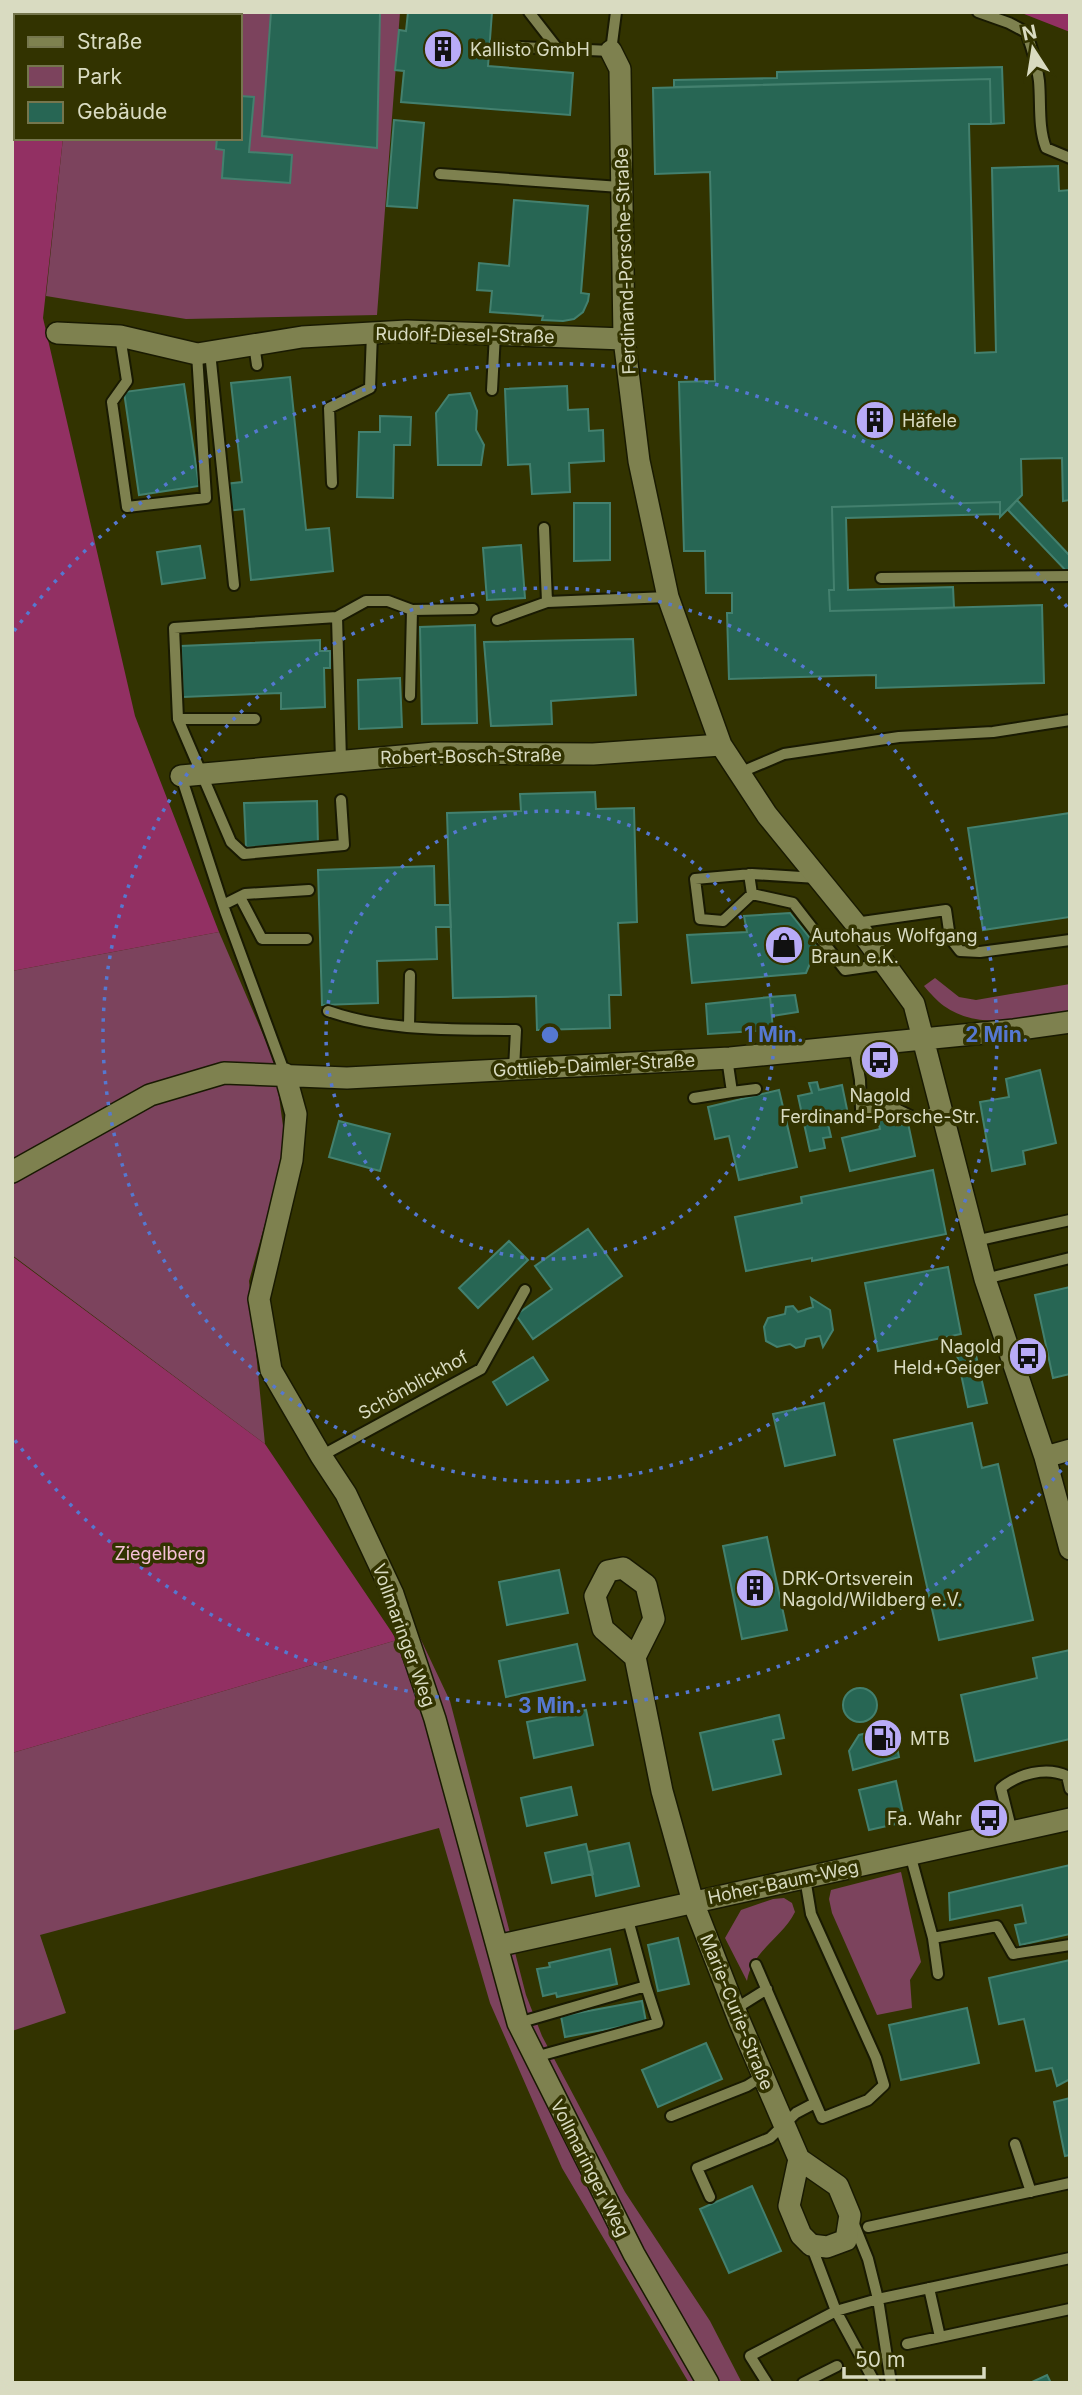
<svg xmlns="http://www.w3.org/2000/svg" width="1082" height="2395" viewBox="0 0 1082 2395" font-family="Inter,sans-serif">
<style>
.green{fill:#7c435d}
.forest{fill:#923063}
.building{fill:#276654;stroke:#43806e;stroke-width:2}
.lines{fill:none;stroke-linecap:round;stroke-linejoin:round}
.service-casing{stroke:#191a02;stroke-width:14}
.minor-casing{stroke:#191a02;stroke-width:24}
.service{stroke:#7e814f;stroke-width:10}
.minor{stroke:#7e814f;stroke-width:21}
.ring{fill:none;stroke:#5578d1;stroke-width:3.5;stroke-dasharray:3.5 7}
.labels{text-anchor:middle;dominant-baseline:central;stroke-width:7;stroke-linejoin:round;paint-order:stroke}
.poi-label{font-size:18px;fill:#d9dbc1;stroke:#323300;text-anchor:start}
.street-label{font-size:18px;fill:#d9dbc1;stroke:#323300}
.park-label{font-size:18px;fill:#f6c0d7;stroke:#323300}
.centre{fill:#5578d1;stroke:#323300;stroke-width:3.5}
.ring-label{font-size:21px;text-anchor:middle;font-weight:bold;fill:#5578d1;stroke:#323300;stroke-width:7;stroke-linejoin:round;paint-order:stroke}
</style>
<rect width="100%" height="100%" fill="#323300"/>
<path class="green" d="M76,12H400L377,315L186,319L46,296L63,138H240V16H76Z
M219,932L274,1060L286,1148L249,1281L265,1444L12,1255V971Z
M935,978L959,997L976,1000L1070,984V1012C1030,1017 980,1032 944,1006C937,1001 930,993 924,986Z
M414,1625L450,1701L526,1995L542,2036L625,2192L710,2321L742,2383H689L562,2168L490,2003L439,1828L40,1935L66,2013L12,2031V1753L397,1640Z
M901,1872L921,1962L910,1980L912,2008L877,2015L832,1913L829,1899L831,1890Z
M784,1898L792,1903L795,1912C783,1937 752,1951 747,1981L725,1938L741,1910L773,1899Z"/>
<path class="forest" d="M12,12H76V16H16V138H63L43,318L135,716L219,932L12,971Z
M1019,12H1070V32Z
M12,1256L265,1444L397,1640L12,1753Z"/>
<path class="building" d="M271,12H380L377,148L262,136Z
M408,12H492L488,66L573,73L570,115L401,102L404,71L395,70L399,30L406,31Z
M1002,67L1004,123L991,124L990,79L674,87V80L777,78V72Z
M990,79L991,124H969L975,353L996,352L992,168L1058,166L1059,191L1070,190V500L1063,501L1062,458L1021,459L1022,495L1000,517V502L832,507L834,590H829L830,611L1042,605L1044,683L876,688V675L729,679L727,613H732V593H706L705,551H684L679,382L715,381L710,172L655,174L653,88Z
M240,96L254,97L249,152L292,155L290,183L222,178L224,150L216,149L217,138H240Z
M394,120L424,123L417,208L387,206Z
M514,200L588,206L581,293L589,294L588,301L583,312L574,319L563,321L542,320L543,316L490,312L492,291L477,290L479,263L509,266Z
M290,377L306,530L329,528L333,571L251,580L244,509L227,511L225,484L242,482L231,383Z
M184,384L199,486L139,495L124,392Z
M567,386L568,410L588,409L589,431L603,430L604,461L569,463L570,492L532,494L530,464L508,465L505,389Z
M470,393L477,411L476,430L484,445L481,465H438L436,413L449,395Z
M380,416L411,417L410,445H394L393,498L357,497L359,432H380Z
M1017,500L1070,556V575L1008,510Z
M1000,502V514L846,518L848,590L953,587L954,608L830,611L829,590H834L832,507Z
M574,503H610V560L574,561Z
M521,545L525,598L487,600L483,548Z
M200,546L205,578L162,584L157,552Z
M475,625L477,723L422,724L420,627Z
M633,639L636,695L551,701L552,724L491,726L484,642Z
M320,640V651H330V668H324L325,707L281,709V693L183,697L181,646Z
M400,678L402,727L359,729L358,680Z
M595,792L596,809L634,808L637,922L618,923L621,995H609L610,1028L537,1030L536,996L453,998L447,813L521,811L520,794Z
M317,801L318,845L246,847L244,803Z
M1070,813V917L983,930L968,828Z
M434,866L435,905H450L451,927H436L437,959L377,961L378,1003L322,1005L318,870Z
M790,913L817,947L806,973L692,983L687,935L747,932L744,916Z
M795,995L798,1012L772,1016L770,997Z
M770,997L773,1030L708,1034L706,1004Z
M1040,1070L1056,1143L1023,1151L1025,1164L992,1171L980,1102L1009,1097L1006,1079Z
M817,1082L819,1090L842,1085L849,1119L828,1124L831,1137L823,1138L825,1148L810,1151L798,1096L812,1093L809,1083Z
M779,1090L797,1167L739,1180L729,1136L715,1139L708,1107Z
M888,1112L895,1117L897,1126L908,1123L915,1156L850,1171L842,1138L880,1129L877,1115Z
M339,1121L390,1134L380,1171L329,1157Z
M933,1170L946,1234L812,1261V1258L746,1271L735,1217L802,1203L801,1197Z
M588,1229L622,1276L533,1339L516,1315L552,1289L535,1266Z
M509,1241L528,1260L478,1308L459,1288Z
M948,1267L961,1334L878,1351L865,1283Z
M1070,1287V1374L1053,1378L1035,1295Z
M811,1298L830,1310L833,1330L823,1347L820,1336L806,1339L804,1346L796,1348L790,1344L777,1347L766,1341L764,1327L768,1318L785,1314L786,1307L793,1306L798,1312L813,1307Z
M975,1351L987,1403L968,1407L957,1355Z
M533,1357L548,1380L507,1405L493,1382Z
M824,1403L835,1455L785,1466L773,1414Z
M972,1423L982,1468L998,1464L1033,1620L939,1640L894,1440Z
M767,1537L787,1630L742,1639L723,1546Z
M559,1570L568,1613L507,1625L499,1582Z
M577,1644L585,1680L506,1697L499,1661Z
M1070,1650V1739L975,1761L961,1695L1037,1678L1033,1658Z
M843 1705a17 17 0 1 1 34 0a17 17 0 1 1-34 0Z
M586,1710L593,1745L534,1758L527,1722Z
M779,1715L784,1738L773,1740L781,1774L713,1790L700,1733Z
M893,1727L899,1757L853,1770L849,1751L859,1735Z
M896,1781L905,1822L869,1830L859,1790Z
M571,1787L577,1815L527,1826L521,1798Z
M629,1843L639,1886L596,1896L588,1852Z
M586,1844L593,1874L552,1883L545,1853Z
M1070,1865V1934L1020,1945L1015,1925L1026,1923L1022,1905L950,1920L949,1893Z
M678,1938L689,1984L658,1991L648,1945Z
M610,1949L617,1984L557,1997L556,1993L543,1996L537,1969L550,1967L549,1963Z
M1070,1960V2083L1068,2080L1057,2086L1052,2068L1036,2071L1024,2019L999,2024L989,1978Z
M642,2001L646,2022L565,2037L561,2016Z
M967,2008L979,2063L901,2080L889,2025Z
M706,2043L722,2079L658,2107L642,2070Z
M1070,2098V2155L1065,2156L1054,2102Z
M752,2186L781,2251L729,2273L700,2209Z
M1047,2375L1051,2383H1030Z"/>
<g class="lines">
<g class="service-casing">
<path id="service" d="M529,12L557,48
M978,12L1009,23L1026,32C1032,48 1037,64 1039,81C1041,104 1038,127 1046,148L1070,158
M518,47L611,51L616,12
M440,174L620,187
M120,336L127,381L112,402L127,507L206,498L197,354
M254,344L257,365
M210,352L234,585
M492,390L495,334
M332,483L329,408L370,388L372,333
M544,528L547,602L668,597
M881,578L1070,576
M337,617L366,601H388L412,610L473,609
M497,620L547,602
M410,696L412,610
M178,719L231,842L244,854L344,845L341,800
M255,719H178L174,628L337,617L341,761
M739,773L784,754L899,737L993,732L1070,720
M181,776L225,911L285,1074
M749,874L752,894L723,921L700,919L695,879L752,874L817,878
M752,894L793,903L845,970L886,964
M240,897L262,939H307
M223,905L245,894L309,890
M855,923L946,910L950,938L960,951L980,952L1070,940
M328,1011C387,1032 454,1029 516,1030L514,1069
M409,1026L410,975
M854,1045L860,1080L861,1109L890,1106L917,1119L941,1110
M732,1092L756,1089
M694,1098L732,1092L727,1058
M975,1241L1070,1220
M985,1279L1070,1258
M321,1456L481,1369L525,1290
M1012,1832L1001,1788C1018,1774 1046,1766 1067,1776L1070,1789
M910,1854L933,1938L938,1974
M933,1938L997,1926L1013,1954L1070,1945
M756,1965L822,2118L868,2100L884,2085L876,2058L811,1914L805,1878
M735,2009L767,1989
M518,2023L646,1986L627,1916
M535,2057L658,2023L646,1986
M671,2116L747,2086L763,2076
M1015,2144L1031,2192
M710,2197L697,2168L770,2138L796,2113L815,2103
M853,2222L868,2259L878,2299L1070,2258
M868,2227L1070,2183
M811,2245L836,2311L875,2383
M929,2288L940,2337L1070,2309
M907,2344L940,2337
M767,2383L750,2356L836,2311L878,2299L891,2383
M803,2383L837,2366"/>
</g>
<g class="minor-casing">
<path id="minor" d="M611,51L620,69L624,339L639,461L668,597L721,745L767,815L855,923L914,1004L985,1279L1045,1457L1070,1549
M57,333L120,336L197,354L302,337L407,331L624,339
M181,776L435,753L593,754L721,745
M285,1074L296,1114L292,1160L259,1299L271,1370L321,1456L346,1494L393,1594L435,1719L518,2023L634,2254L708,2383
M12,1172L150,1095L224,1073L347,1078L730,1058L1014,1030L1070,1022
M1045,1457L1070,1450
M635,1657L603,1629L595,1596L608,1571L623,1568L646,1585L654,1619L635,1657L662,1791L693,1902L739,2020L799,2159L838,2186L850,2215L846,2240L827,2247L811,2245L801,2235L789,2206L799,2159
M497,1946L1070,1819"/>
</g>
<use href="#service" class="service"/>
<use href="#minor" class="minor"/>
</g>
<g class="ring">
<circle cx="550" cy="1035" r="224"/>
<circle cx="550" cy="1035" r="447"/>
<path d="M1068 1462A671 671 0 0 1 14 1439M14 631A671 671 0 0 1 1068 608"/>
</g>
<defs>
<g id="building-disc" transform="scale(2.0125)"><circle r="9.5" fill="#b8abf7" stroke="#323300"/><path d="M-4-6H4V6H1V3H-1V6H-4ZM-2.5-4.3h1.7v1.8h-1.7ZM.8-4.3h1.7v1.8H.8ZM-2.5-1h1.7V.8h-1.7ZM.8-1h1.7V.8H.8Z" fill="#111"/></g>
<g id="shop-disc" transform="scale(2.0125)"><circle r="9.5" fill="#b8abf7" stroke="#323300"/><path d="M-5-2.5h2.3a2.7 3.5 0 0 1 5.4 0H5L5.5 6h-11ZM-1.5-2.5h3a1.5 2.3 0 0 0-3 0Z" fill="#111"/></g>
<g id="bus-disc" transform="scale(2.0125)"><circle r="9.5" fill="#b8abf7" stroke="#323300"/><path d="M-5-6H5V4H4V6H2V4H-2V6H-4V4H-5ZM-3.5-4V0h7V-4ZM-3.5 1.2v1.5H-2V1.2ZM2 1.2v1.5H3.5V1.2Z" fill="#111"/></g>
<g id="fuel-disc" transform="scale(2.0125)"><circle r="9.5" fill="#b8abf7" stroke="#323300"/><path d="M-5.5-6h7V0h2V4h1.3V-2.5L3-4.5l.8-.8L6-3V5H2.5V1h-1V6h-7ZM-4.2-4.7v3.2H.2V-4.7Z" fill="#111"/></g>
</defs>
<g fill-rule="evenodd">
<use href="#building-disc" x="443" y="49"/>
<use href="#building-disc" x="875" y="420"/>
<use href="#shop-disc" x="784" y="945"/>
<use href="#bus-disc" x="880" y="1060"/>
<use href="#bus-disc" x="1028" y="1356"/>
<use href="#building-disc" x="755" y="1588"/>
<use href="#fuel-disc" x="883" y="1738"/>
<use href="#bus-disc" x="989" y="1818"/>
</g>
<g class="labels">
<g class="poi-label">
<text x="470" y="49">Kallisto GmbH</text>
<text x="902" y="420">Häfele</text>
<text x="811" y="935">Autohaus Wolfgang<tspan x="811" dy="21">Braun e.K.</tspan></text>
<text x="880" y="1095" text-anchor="middle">Nagold<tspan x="880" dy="21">Ferdinand-Porsche-Str.</tspan></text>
<text x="1001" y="1346" text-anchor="end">Nagold<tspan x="1001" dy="21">Held+Geiger</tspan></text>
<text x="782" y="1578">DRK-Ortsverein<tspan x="782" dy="21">Nagold/Wildberg e.V.</tspan></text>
<text x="910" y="1738">MTB</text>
<text x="962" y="1818" text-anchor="end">Fa. Wahr</text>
</g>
<g class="street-label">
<text transform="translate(625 261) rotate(-92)">Ferdinand-Porsche-Straße</text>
<text transform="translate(465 335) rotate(1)">Rudolf-Diesel-Straße</text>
<text transform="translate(471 756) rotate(-1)">Robert-Bosch-Straße</text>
<text transform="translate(594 1065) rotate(-3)">Gottlieb-Daimler-Straße</text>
<text transform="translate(413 1385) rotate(-29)">Schönblickhof</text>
<text transform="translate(404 1635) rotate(70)">Vollmaringer Weg</text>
<text transform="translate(783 1882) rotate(-12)">Hoher-Baum-Weg</text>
<text transform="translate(737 2012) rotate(68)">Marie-Curie-Straße</text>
<text transform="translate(590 2168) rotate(63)">Vollmaringer Weg</text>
</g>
<g class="park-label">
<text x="160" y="1553">Ziegelberg</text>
</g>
</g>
<circle cx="550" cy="1035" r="10" class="centre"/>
<g class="ring-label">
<text x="774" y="1042">1 Min.</text>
<text x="997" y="1042">2 Min.</text>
<text x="550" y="1713">3 Min.</text>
</g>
<rect width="1082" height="2395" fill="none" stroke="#d9dbc1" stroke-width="28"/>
<rect x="14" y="14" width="228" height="126" fill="#323300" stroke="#75764d" stroke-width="2"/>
<rect x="28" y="37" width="35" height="10" fill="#7e814f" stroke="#75764d" stroke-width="2"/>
<text x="77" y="49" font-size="21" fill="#d9dbc1">Straße</text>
<rect x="28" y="66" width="35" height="21" fill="#7c435d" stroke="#75764d" stroke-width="2"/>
<text x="77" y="84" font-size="21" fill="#d9dbc1">Park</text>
<rect x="28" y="102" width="35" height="21" fill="#276654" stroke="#75764d" stroke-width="2"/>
<text x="77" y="119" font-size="21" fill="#d9dbc1">Gebäude</text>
<g transform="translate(1033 49) rotate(348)" stroke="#323300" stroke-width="5" paint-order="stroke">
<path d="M0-5L12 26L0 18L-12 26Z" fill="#d9dbc1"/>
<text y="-10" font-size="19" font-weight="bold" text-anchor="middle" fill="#d9dbc1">N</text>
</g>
<path d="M844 2367v10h140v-10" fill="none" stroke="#d9dbc1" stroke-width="3.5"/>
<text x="855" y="2367" font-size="21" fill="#d9dbc1" stroke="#323300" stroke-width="5" paint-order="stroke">50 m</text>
</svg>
